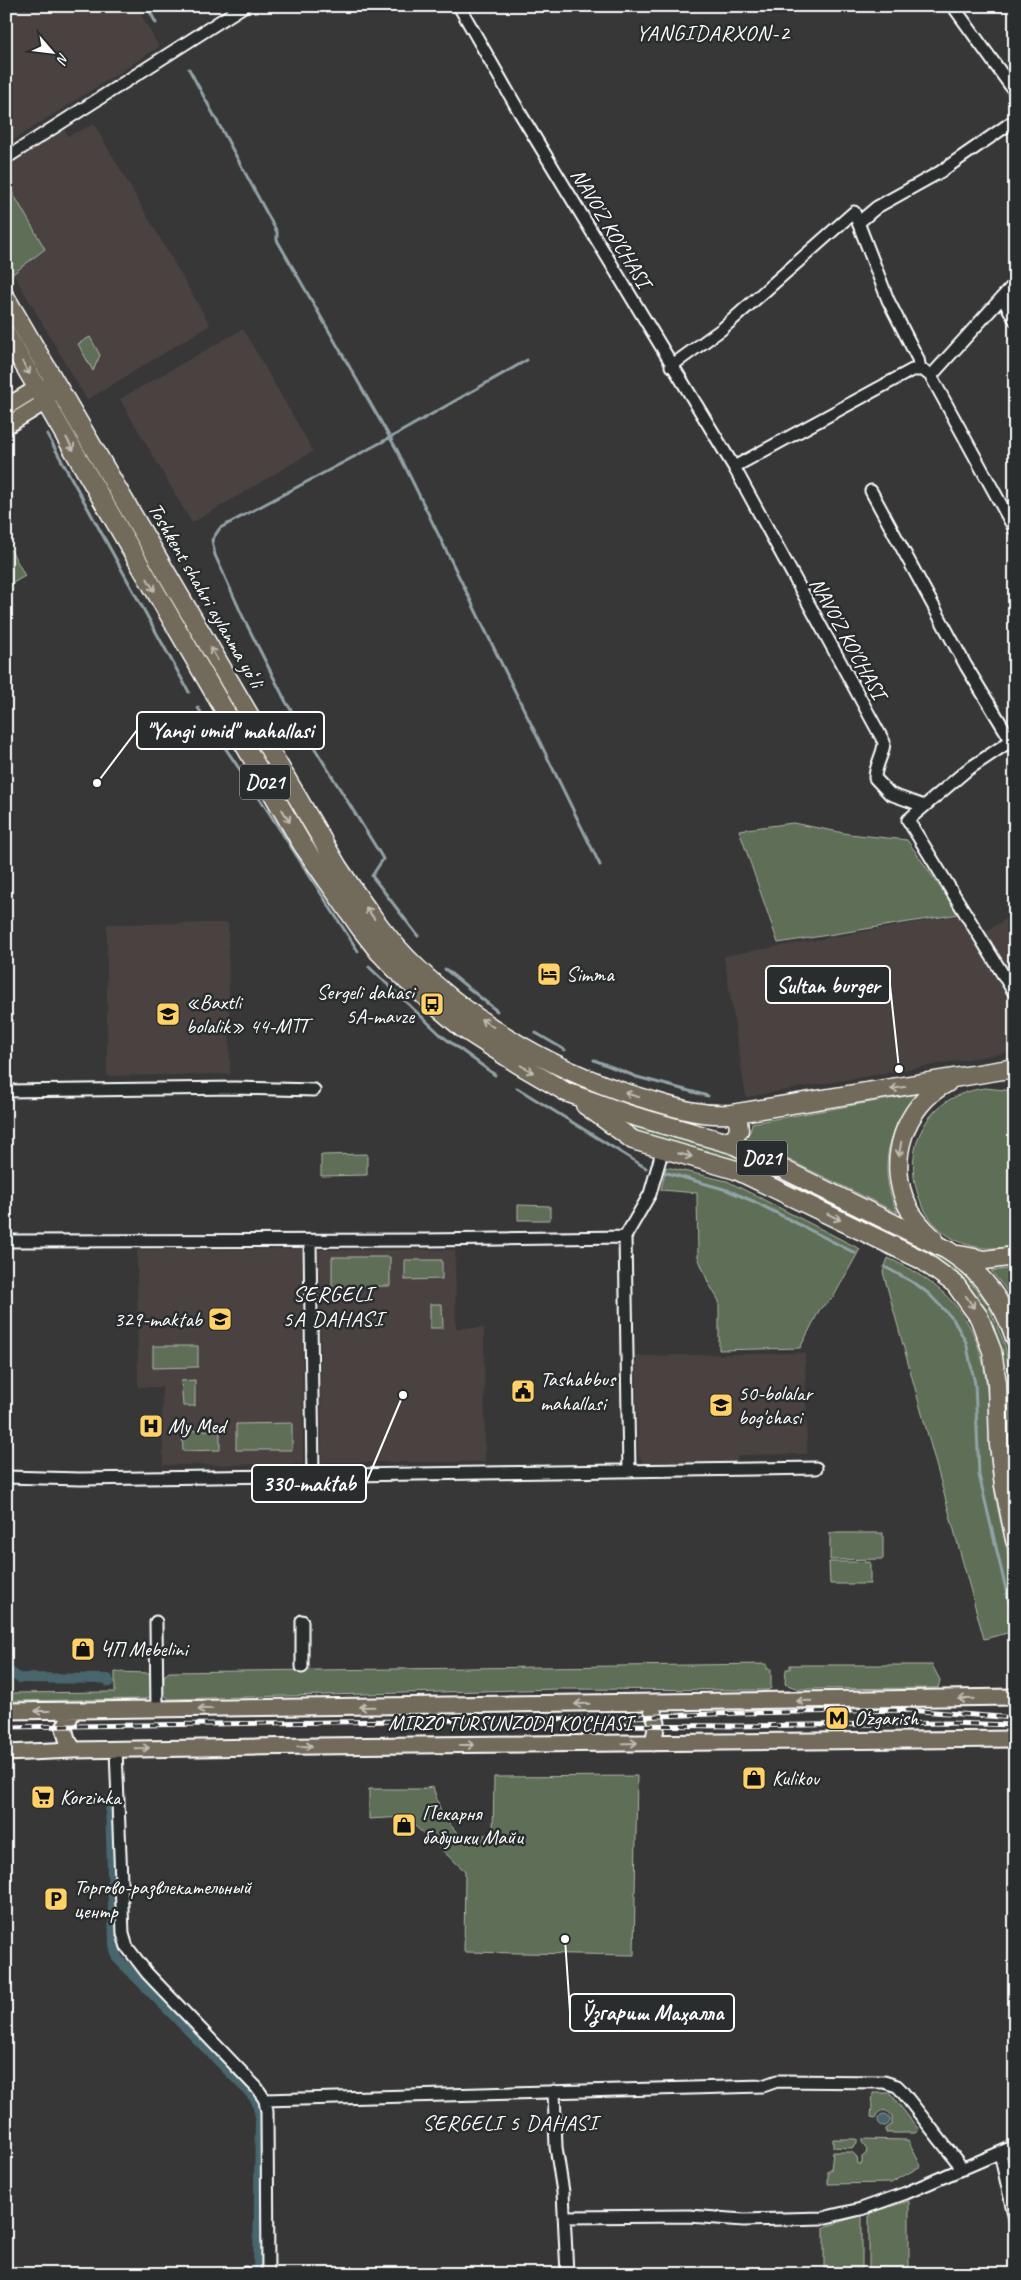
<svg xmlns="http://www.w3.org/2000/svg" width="1021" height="2280" viewBox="0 0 1021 2280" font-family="Caveat,sans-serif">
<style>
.built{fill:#494341}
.green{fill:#5e6e57;stroke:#aeb6ab}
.water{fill:#4a656e;stroke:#92a3a8}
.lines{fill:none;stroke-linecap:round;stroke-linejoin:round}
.stream{stroke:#92a3a8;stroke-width:3}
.canal{stroke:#4a656e;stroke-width:10}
.minor-casing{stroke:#fff;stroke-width:15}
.major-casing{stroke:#fff;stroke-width:19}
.highway-casing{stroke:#fff;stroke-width:21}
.minor{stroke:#2a2d2e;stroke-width:11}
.major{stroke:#726b5a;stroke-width:15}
.highway{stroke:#726b5a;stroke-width:18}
.rail-casing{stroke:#fff;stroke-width:5}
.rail{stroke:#2a2d2e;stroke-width:3;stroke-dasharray:9;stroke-linecap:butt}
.oneway{stroke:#c0bcb5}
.labels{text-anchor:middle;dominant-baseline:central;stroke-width:5;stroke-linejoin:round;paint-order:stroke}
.shield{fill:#2a2d2e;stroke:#bfc0c0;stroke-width:1}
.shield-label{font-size:20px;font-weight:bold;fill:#fff}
.street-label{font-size:21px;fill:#fff;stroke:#2a2d2e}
.poi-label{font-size:21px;fill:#fff;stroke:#2a2d2e;text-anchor:start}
.neighbourhood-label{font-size:22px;letter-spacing:1px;fill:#fff;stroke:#2a2d2e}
.leader{fill:none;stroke:#fff;stroke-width:2}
.callout-dot{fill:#fff;stroke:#2a2d2e;stroke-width:2}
.callout{fill:#2a2d2e;stroke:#fff;stroke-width:2}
.callout-label{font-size:22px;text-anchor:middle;font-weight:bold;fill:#fff}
</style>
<rect width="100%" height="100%" fill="#383737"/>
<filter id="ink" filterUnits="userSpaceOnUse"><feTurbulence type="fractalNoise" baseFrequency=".02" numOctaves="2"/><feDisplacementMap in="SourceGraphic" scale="10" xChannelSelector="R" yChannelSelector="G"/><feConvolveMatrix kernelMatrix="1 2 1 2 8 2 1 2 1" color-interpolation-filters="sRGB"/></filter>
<g filter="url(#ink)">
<path class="built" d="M6,6H136L159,47L7,144Z
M94,124L210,325L87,400L6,261V165L63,127L68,136Z
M243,329L313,451L192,523L120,399Z
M1015,912V980L985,933Z
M960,915L1015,1010V1051L746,1097L724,956Z
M228,923L230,1074L107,1076V924Z
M302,1249L303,1464L163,1465L162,1387H138L137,1250Z
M319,1250H455L456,1328H484L485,1462H322Z
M805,1353L807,1454L738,1455L737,1462L643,1463L638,1455L636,1356Z"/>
<path class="green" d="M6,174L14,184L10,188L45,249L10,276L6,270Z
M90,337L100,355L93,371L78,344Z
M11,550L25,576L6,587V552Z
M793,823L849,834L907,840L959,914L778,943L739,830Z
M985,1088L1015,1091V1245C901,1273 872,1102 985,1088Z
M917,1094C887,1128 877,1172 898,1213L744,1138L750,1132L752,1123Z
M613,1121L731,1154L923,1246L960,1270L988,1304L1005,1345L1010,1378L1015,1517L1010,1487L1004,1380L955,1276L650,1141Z
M367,1154V1175L321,1176V1155Z
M666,1167L727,1181L860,1249L834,1296L820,1309L800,1348L719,1350V1301L708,1282L698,1257L697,1193L661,1190Z
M518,1205L550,1206V1220H518Z
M332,1257H390V1286L332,1287Z
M888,1258C956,1290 983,1326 988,1401C989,1428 989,1455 993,1481C998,1516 1008,1550 1014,1585C1017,1599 1015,1616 1015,1631L984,1639L883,1272Z
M405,1260H442V1279L405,1280Z
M1015,1268V1305L1004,1287L991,1271Z
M430,1304H442L443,1328H430Z
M153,1346H198V1367L153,1368Z
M195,1380V1406H183L181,1381Z
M292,1423V1450H236V1424Z
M220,1430V1450L183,1451L182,1431Z
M830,1533H883V1559L830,1560Z
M829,1562H870V1584H830Z
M767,1664V1669H771V1688L768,1690L560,1689L169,1699L163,1694L164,1676L169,1672Z
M790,1665H932L940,1680L938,1688L798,1689L785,1684L786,1669H790Z
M115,1672L150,1673L151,1696L146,1699L6,1701V1693L115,1692Z
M637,1776L634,1955L464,1952L465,1871L405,1817L369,1819V1789H419L433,1787L442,1815L459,1835H493L494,1777Z
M873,2093H890L919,2130L915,2133H886V2129L892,2124V2116C887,2108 878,2109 875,2118L871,2117Z
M833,2139H857V2143L852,2148L833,2147Z
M862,2139L908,2140L921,2166L891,2183L828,2184V2170H831L833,2152H852L857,2157L858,2164H862V2157L866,2154L867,2149L862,2142Z
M909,2201V2268H869V2213Z
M862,2215V2269H824V2227Z"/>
<path class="water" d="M878 2120a6 6 0 1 1 12 0a6 6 0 1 1-12 0Z"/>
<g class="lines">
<path class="stream" d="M147,6L156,23
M189,69L277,232V240L397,450L600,865
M47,434L189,692
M198,708L266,808L358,951
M418,936L372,876L383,859L379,852L286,702L243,617L215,555L212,540L220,528L395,435L527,360
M369,967L442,1036L495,1075
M445,969L497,1011
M536,1033L565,1050
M594,1060L637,1077L708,1096
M517,1088L646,1168
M664,1172L727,1190L755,1202L855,1253
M885,1267L916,1284L929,1294L953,1319L966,1342L975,1384L979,1475L1012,1615L1015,1617"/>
<path class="canal" d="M6,1669L19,1678L108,1679L109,1682
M110,1800L114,1944L117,1958L246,2089L256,2100L260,2116L258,2274"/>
<g class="minor-casing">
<path id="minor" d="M459,6L520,113L734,467L912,370H923L931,376L1015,530
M953,6L1015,92
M6,158L244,6
M858,223L877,207L940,172L1015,120
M1002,297L1015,320
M671,366L722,329L854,212L888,300L918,359L920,369
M931,376L1015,283
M734,467L884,742C884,754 875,765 875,778L890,794L924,806
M871,491L966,666L1011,740
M1015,738L967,770L908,820L1015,994
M6,1091L236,1088L314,1090
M6,1241L426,1240L625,1237
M310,1241L313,1475
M629,1471L625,1237L650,1194L660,1159L661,1149
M6,1477L80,1479L816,1468
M302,1621V1667
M156,1622L157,1710
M116,1749L123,1934L127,1947L147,1973L257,2088L265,2100L267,2112L268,2274
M554,2091L556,2147L563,2192L567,2274
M265,2100L763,2086L777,2081L884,2082L897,2086L901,2090L963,2169
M1000,2153L1015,2219
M564,2217L689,2216L744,2220L822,2218L861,2209L906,2193L1015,2146
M245,2274V2273"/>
</g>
<g class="major-casing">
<path id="major" d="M6,407L37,388L49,387
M6,426L45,402L57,386
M650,1703L657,1723L653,1743
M6,1711L1015,1697
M73,1711L64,1728L67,1739L74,1750
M6,1753L74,1750L315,1746L1015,1739"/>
</g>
<g class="highway-casing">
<path id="highway" d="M6,298L338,867C359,898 380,930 407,958C472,1025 562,1076 653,1101C679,1109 703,1116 731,1114L1015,1068
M6,334L302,844L361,929L379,952L407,981L462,1028L518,1064L566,1092L630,1115L732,1144L947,1250C981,1271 1002,1299 1015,1338
M585,1105L633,1140L736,1170L922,1260L955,1284L979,1317L992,1351L997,1383L999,1445L1004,1485L1015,1540
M724,1141L734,1138L739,1130L738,1120L731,1114
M933,1238C923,1229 913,1218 907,1205C886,1162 904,1105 947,1083
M959,1255L985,1260L1015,1256"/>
</g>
<use href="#minor" class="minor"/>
<use href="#major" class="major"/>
<use href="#highway" class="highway"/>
<g class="rail-casing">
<path id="rail" d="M609,1725L737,1726L948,1723L1015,1725
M6,1727L606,1718L740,1713L907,1710L1015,1718"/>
</g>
<use href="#rail" class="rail"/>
</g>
<defs><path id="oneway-shaft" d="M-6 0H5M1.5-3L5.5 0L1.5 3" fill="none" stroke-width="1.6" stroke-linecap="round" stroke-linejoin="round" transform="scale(1.25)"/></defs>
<g class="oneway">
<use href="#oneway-shaft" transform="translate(26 368) rotate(60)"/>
<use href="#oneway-shaft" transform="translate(70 444) rotate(60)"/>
<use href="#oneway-shaft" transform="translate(151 585) rotate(60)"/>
<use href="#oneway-shaft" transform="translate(214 654) rotate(-120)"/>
<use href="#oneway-shaft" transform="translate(286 816) rotate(59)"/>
<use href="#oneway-shaft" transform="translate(370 913) rotate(-126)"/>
<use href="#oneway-shaft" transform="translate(487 1023) rotate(-148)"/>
<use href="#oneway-shaft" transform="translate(527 1069) rotate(30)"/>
<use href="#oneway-shaft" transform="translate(898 1088) rotate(171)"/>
<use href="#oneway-shaft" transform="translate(632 1095) rotate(-163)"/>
<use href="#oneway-shaft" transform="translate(900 1149) rotate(100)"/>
<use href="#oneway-shaft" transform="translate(685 1155) rotate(14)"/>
<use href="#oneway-shaft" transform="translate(834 1217) rotate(26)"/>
<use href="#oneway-shaft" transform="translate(970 1302) rotate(56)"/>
<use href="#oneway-shaft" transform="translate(966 1699) rotate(178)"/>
<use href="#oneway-shaft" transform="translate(804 1701) rotate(179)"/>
<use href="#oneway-shaft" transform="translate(582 1704) rotate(179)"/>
<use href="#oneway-shaft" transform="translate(367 1707) rotate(179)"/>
<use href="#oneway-shaft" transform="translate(205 1709) rotate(179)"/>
<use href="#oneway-shaft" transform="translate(42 1711) rotate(-180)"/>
<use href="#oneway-shaft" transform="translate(630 1743) rotate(-1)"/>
<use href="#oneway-shaft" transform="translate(467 1745)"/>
<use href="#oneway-shaft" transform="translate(305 1746) rotate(-1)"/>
<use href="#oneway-shaft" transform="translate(142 1748) rotate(-1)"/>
</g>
</g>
<defs>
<g id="hotel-square" transform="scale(1.25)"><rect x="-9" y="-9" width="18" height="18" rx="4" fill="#ffd166" stroke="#2a2d2e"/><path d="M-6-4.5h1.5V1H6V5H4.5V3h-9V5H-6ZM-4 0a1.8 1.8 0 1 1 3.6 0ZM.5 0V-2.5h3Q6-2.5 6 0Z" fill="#111"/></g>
<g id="bus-square" transform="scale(1.25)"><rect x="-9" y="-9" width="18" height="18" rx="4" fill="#ffd166" stroke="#2a2d2e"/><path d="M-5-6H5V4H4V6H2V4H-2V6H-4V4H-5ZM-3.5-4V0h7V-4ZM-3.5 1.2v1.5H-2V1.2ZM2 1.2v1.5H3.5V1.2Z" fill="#111"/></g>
<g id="school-square" transform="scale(1.25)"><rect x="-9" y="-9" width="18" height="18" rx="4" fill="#ffd166" stroke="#2a2d2e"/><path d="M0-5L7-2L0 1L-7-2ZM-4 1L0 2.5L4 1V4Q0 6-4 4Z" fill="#111"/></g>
<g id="civic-square" transform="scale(1.25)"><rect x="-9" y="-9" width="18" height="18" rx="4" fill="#ffd166" stroke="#2a2d2e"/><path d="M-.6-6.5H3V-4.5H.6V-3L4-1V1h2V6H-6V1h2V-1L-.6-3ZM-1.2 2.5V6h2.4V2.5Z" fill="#111"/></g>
<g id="hospital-square" transform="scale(1.25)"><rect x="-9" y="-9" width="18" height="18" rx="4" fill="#ffd166" stroke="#2a2d2e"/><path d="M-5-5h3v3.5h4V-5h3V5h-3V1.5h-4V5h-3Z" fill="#111"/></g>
<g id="shop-square" transform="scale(1.25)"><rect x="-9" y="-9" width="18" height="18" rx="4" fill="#ffd166" stroke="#2a2d2e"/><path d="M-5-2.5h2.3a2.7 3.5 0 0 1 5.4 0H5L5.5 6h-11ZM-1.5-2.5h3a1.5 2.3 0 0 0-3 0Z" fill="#111"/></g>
<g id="metro-square" transform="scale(1.25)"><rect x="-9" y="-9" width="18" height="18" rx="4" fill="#ffd166" stroke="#2a2d2e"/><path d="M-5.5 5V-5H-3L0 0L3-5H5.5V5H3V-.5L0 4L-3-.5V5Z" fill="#111"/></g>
<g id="supermarket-square" transform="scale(1.25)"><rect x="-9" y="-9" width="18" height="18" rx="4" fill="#ffd166" stroke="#2a2d2e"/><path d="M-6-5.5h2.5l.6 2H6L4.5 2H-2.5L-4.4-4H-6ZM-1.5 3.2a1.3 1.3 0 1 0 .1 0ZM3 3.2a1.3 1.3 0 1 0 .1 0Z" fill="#111"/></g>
<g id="parking-square" transform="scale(1.25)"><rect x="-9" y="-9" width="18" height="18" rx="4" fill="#ffd166" stroke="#2a2d2e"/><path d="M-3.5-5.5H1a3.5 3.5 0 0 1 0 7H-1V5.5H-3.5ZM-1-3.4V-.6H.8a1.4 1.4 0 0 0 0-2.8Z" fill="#111"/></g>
</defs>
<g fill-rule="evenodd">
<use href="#hotel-square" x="549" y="974"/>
<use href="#bus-square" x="432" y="1004"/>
<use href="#school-square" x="168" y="1014"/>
<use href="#school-square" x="220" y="1319"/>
<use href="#civic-square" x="523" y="1391"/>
<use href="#school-square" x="721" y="1405"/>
<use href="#hospital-square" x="151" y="1426"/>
<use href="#shop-square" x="83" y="1649"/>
<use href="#metro-square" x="837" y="1718"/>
<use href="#shop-square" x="754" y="1778"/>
<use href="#supermarket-square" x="43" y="1797"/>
<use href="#shop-square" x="404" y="1825"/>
<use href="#parking-square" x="56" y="1899"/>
</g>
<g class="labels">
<g class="shield">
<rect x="240" y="764.5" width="50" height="35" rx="4"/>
<rect x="737" y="1140.5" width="50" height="35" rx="4"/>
</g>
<g class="shield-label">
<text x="265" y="782">D021</text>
<text x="762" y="1158">D021</text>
</g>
<g class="street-label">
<text transform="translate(611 228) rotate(59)">NAVO'Z KO'CHASI</text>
<text transform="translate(206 595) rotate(60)">Toshkent shahri aylanma yoʻli</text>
<text transform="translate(848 638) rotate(61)">NAVO'Z KO'CHASI</text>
<text x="510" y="1723">MIRZO TURSUNZODA KO'CHASI</text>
</g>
<g class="poi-label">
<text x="566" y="974">Simma</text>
<text x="414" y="992" text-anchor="end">Sergeli dahasi<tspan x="414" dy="24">5A-mavze</tspan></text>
<text x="186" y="1002">«Baxtli<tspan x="186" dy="24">bolalik» 44-MTT</tspan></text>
<text x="202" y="1319" text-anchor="end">329-maktab</text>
<text x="540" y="1379">Tashabbus<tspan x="540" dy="24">mahallasi</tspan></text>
<text x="738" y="1393">50-bolalar<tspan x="738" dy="24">bog'chasi</tspan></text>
<text x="168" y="1426">My Med</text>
<text x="100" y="1649">ЧП Mebelini</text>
<text x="854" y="1718">O‘zgarish</text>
<text x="772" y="1778">Kulikov</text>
<text x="60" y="1797">Korzinka</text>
<text x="422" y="1813">Пекарня<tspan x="422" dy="24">бабушки Майи</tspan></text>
<text x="74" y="1887">Торгово-развлекательный<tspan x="74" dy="24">центр</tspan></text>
</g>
<g class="neighbourhood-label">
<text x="713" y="33">YANGIDARXON-2</text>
<text x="333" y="1294">SERGELI<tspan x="333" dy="25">5A DAHASI</tspan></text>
<text x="510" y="2123">SERGELI 5 DAHASI</text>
</g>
</g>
<path class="leader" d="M97 783L137 730M899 1069L890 985M403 1395L366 1483M565 1939L570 2012"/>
<g class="callout-dot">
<circle cx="97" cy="783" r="5"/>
<circle cx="899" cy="1069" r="5"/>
<circle cx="403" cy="1395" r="5"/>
<circle cx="565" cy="1939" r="5"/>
</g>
<g class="callout">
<rect x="137" y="712" width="187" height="37" rx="5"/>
<rect x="766" y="966" width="124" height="37" rx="5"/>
<rect x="252" y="1465" width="114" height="37" rx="5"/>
<rect x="570" y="1994" width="164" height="37" rx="5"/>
</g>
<g class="callout-label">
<text x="230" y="738">"Yangi umid" mahallasi</text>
<text x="828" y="993">Sultan burger</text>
<text x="309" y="1491">330-maktab</text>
<text x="652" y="2020">Ўзгариш Маҳалла</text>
</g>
<rect width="1021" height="2280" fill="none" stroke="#2a2d2e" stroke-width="25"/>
<rect x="12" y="12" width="996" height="2255" fill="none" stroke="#fff" stroke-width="2" filter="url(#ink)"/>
<g transform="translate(52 52) rotate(118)" stroke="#2a2d2e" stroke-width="4" paint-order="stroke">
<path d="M0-4L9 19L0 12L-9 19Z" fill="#ffffff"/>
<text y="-8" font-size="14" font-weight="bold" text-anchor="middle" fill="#ffffff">N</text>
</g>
</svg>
